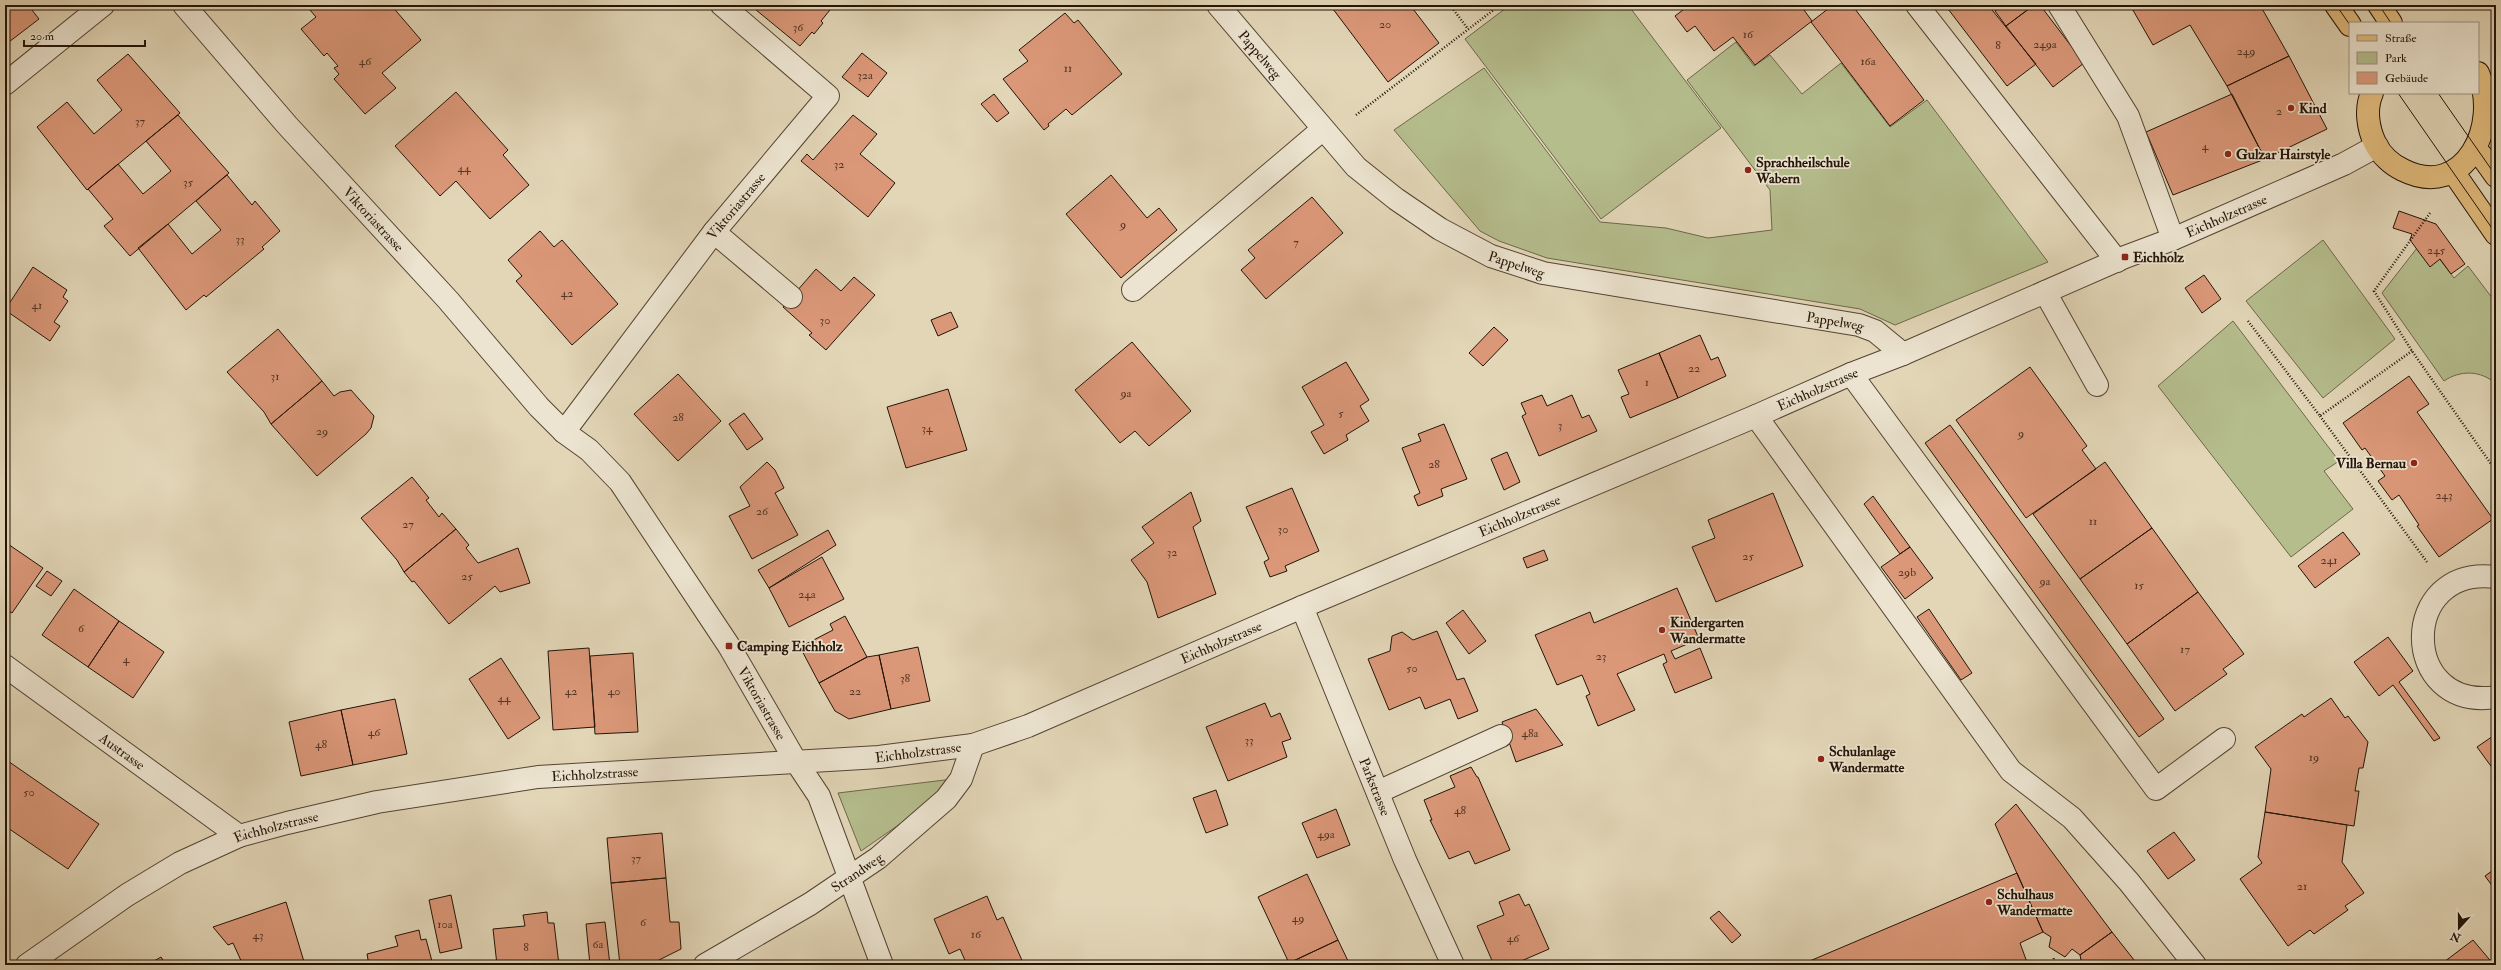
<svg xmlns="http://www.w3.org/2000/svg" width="2501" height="970" viewBox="0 0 2501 970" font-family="'IM FELL Double Pica',serif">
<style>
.green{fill:#b5bd8d;stroke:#6c684a}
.building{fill:#db9879;stroke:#241407}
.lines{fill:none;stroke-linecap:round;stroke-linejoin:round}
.minor-casing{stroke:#544433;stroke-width:24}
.major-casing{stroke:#241407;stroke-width:24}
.path{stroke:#241407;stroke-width:2.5;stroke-dasharray:1 2;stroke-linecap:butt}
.minor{stroke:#ece4d0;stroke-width:22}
.major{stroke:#e1bb7c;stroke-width:22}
.tram{stroke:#241407;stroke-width:1}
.poi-dot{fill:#8f2418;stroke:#ece4d0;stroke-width:1.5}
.labels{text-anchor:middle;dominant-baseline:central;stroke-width:3.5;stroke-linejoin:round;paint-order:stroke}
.number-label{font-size:12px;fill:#523524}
.street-label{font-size:14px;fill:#241407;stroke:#ece4d0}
.poi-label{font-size:14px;font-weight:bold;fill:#241407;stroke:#ece4d0;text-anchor:start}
</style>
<rect width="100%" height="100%" fill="#e2d6b7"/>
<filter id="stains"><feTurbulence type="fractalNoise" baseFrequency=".005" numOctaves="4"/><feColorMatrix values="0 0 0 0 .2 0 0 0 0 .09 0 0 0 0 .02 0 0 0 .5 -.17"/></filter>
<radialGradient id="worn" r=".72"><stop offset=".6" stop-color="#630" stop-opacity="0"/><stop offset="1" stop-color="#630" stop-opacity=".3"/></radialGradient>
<path class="green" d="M1510,5H1628L1721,128L1601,219L1465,39Z
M1736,42L1754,66L1770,55L1802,94L1841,63L1890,127L1927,100L2048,262L1895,325L1860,309L1547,258L1499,241L1480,231L1394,130L1484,68L1600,222L1666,228L1708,238L1772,230L1770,190L1687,80Z
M2424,239L2454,278L2468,266L2496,303V384C2481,370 2460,370 2444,381L2382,293Z
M2323,240L2395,339L2323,398L2246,301Z
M2233,321L2339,461L2324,471L2353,509L2291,557L2158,386Z
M953,779L936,799L861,851L838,793Z"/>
<path class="building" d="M5,5H28L39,19L5,45Z
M314,5H391L421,40L382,73L396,88L365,114L334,79L339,74L334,68L338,66L327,53L324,56L301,29L316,17L310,10Z
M750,5H834L821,21L823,23L814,34L812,32L800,46Z
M1330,5H1410L1439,43L1388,82Z
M1679,5H1810L1804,10L1812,21L1755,65L1733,37L1714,51L1695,26L1687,32L1675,16L1683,10Z
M1833,5H1852L1924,100L1890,126L1811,22Z
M1945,5H1988L2036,64L2007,86Z
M2003,5H2034L2006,26L1995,11Z
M2034,5H2040L2084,63L2053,87L2006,26Z
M2130,5H2260L2289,56L2227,86L2190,25L2153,45Z
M1065,13L1074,23L1078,20L1122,74L1072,115L1066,109L1048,124L1049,126L1044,130L1003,79L1028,61L1019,50Z
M862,53L887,73L868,97L842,77Z
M128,54L180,113L87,190L37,127L67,102L94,134L122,110L97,80Z
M2289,56L2327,129L2265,159L2227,86Z
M456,92L508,150L503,155L529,185L490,219L456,181L440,196L395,146Z
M994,94L1009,113L997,122L981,104Z
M2232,94L2265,159L2173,195L2146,132Z
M178,115L229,173L130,256L104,226L113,219L88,189L118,164L143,194L171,171L146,141Z
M853,115L877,134L860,154L895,183L868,217L801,161L807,154L813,160Z
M227,175L252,205L255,201L280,231L262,247L264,249L206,297L204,295L186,310L138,248L168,224L192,254L221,230L196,201Z
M1111,175L1147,218L1159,208L1177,230L1121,278L1066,214Z
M1312,197L1343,233L1266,299L1241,270L1255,258L1248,250Z
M2399,211L2436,224L2465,264L2451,274L2440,259L2430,267L2410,240L2412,234L2393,228Z
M540,231L554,247L562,240L618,304L572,345L516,281L522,276L508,260Z
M33,267L67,290L63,297L68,301L54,322L60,326L50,341L5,310Z
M816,269L841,291L854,277L875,295L826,350L809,335L812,333L783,307Z
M2204,275L2221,299L2202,313L2185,288Z
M951,312L958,327L938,336L931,320Z
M1494,327L1508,340L1483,366L1469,353Z
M278,329L322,381L271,424L264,412L227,372Z
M1700,335L1711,360L1718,357L1726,376L1678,398L1659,353Z
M1132,342L1191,411L1149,446L1135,431L1120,443L1075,390Z
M1659,353L1678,398L1630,418L1621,397L1629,394L1618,370Z
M1346,362L1369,400L1360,406L1369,421L1346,435L1348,440L1324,454L1311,432L1324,425L1302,387Z
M2030,367L2087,446L2082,450L2096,469L2026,518L1956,420Z
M678,374L721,421L678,461L634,414Z
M2409,376L2429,404L2417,412L2493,519L2439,557L2417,526L2419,525L2399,495L2392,500L2378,481L2385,476L2365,448L2362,450L2343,423Z
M322,381L334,396L340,392L351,390L374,416L371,428L366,434L317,476L271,424Z
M948,389L967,450L906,468L887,407Z
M1542,395L1547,406L1572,395L1582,418L1589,415L1597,431L1539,456L1522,416L1526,414L1521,403Z
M744,413L763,439L747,450L729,424Z
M1444,424L1467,479L1441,489L1443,496L1418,506L1414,496L1420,493L1402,448L1421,441L1418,434Z
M1950,425L2164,719L2139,737L1925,443Z
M1507,452L1520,482L1504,490L1491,459Z
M767,462L775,470L784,488L775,493L798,535L752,559L729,516L750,506L740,487Z
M2105,462L2152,528L2080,579L2033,514Z
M412,477L429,498L426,500L439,517L442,513L456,529L404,572L397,560L361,518Z
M1292,488L1319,551L1285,566L1287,571L1270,577L1264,562L1269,559L1246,507Z
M1191,492L1201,521L1193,527L1216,594L1158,618L1147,582L1131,560L1154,543L1142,527Z
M1773,493L1803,566L1716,602L1692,547L1715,538L1708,520Z
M1873,496L1910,547L1900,554L1864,504Z
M2152,528L2198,592L2127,644L2080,579Z
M456,529L469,545L466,548L478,563L518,548L530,583L500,592L495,586L449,624L414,581L412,582L404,572Z
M828,530L836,545L769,588L758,570Z
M2343,532L2360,554L2315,588L2298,566Z
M5,542L43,568L12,613L5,609Z
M1910,547L1933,578L1905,599L1881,567Z
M1544,550L1548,560L1527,568L1523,558Z
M822,557L844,599L789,627L769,588Z
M47,571L62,581L51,596L36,586Z
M1677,588L1699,639L1671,651L1675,659L1700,648L1712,678L1675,693L1663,664L1667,662L1664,654L1617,674L1635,710L1598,726L1586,696L1590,694L1582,675L1557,685L1535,635L1590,612L1594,623Z
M74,589L119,621L88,667L42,635Z
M2198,592L2244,654L2223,669L2227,674L2175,711L2127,644Z
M1929,609L1972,673L1961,680L1917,617Z
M1463,610L1486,641L1469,654L1446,623Z
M845,616L867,657L819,683L800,647L833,630L830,624Z
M119,621L164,652L133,698L88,667Z
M1437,631L1457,680L1464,678L1478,711L1458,719L1450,699L1425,709L1420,697L1389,710L1368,659L1390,651L1392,636L1402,632L1413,640Z
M2388,637L2413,671L2399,682L2440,738L2434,741L2393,685L2379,696L2354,662Z
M918,647L930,701L891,709L879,655Z
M589,648L595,727L553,730L548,651Z
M633,653L638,732L595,734L590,656Z
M879,655L891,709L849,719L835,711L819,683L867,657Z
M501,658L540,718L508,739L469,679Z
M2331,698L2345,718L2348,716L2368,742L2363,768H2359L2355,791H2359L2354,826L2265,812L2271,769L2255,747L2302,714L2304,717Z
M395,699L407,754L353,765L341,710Z
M1265,703L1271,717L1280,713L1291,739L1282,742L1287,757L1228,781L1206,727Z
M1536,709L1563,745L1516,762L1502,722Z
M341,710L353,765L301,776L289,722Z
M2496,734V773L2477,747Z
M5,759L99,824L68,869L5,826Z
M1471,767L1477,777H1478L1510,850L1475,864L1469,851L1449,859L1430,820H1432L1424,800L1455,787L1450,776Z
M1216,790L1228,825L1206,833L1193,798Z
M2016,804L2112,932L2080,955L2072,949L2065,957L2049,947L2051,937L2043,932L1995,824Z
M1336,809L1350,845L1317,858L1302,823Z
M2265,812L2347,825L2342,862L2364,893L2345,906L2348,910L2314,934L2310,930L2288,946L2240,879L2262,863L2258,857Z
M2174,832L2195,860L2168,879L2147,851Z
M662,833L666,878L611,883L607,838Z
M2496,868V891L2485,876Z
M2017,873L2043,932L2020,943L2028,965H1806L1805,963Z
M1307,874L1338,940L1289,963L1258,897Z
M666,878L670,922H679L681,949L649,965H620L611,883Z
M1519,894L1525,906L1529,904L1549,949L1512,965H1494L1477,926L1504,915L1499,902Z
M451,895L462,948L440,953L429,900Z
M987,896L997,920L1003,917L1024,965H967L960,949L949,954L934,919Z
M286,902L305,965H243L233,943L228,945L213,927Z
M1719,911L1741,935L1732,943L1710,918Z
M547,912L548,923H554L559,965H497L493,929L525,926L523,915Z
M605,922L610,965H590L586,924Z
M419,930L421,940L426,939L433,965H369L367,954L398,946L395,936Z
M2112,932L2138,965H2082L2080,955Z
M1338,940L1350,965H1290L1289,963Z
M2473,940L2494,965H2440Z
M161,957L166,965H147Z"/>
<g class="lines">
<g class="minor-casing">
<g id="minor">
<path id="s1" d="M184,5L287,125L448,300L539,407L564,432L589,450L620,482L729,646L795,760L819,796L882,965"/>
<path id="s2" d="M1218,5L1356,167L1396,199L1440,229L1491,256L1543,273L1859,325L1875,331L1903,354"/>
<path d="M1917,5L2117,261"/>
<path d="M2059,5L2128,116L2173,239"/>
<path d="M5,84L103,5"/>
<path d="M714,232L791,297"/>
<path d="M1133,290L1323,129"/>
<path d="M2045,292L2097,385"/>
<path d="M1851,374L2156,789L2224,739"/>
<path d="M1756,416L2011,771L2072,818L2129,882L2195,965"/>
<path id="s3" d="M564,432L714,232L828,96L722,5"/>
<path d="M2496,577C2398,564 2399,712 2496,697"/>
<path id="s4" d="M1302,607L1405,860L1453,965"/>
<path id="s5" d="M5,666L239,836"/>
<path d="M1378,792L1501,736"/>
<path id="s6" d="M27,965L127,895L180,863L239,836L287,823L377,802L538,777L879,757L973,745L1028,726L1302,607L1756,416L1851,374L1903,354L2125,257L2173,239L2344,164L2377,146"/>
<path id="s7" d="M705,965L810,904L878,858L946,799L961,779L973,745"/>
</g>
</g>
<g class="major-casing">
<path id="major" d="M2336,5L2350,25
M2379,5L2391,23
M2372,93C2365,109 2368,128 2375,143C2381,155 2392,165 2403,170C2465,201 2501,124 2478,73
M2481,155L2496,176
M2454,173L2496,234"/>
</g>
<path class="path" d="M1450,5L1468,29
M1356,115L1500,5
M2430,213L2374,291L2412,351L2496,471
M2248,321L2320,416L2412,351
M2320,416L2427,562
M2052,965L2054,958"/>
<use href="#minor" class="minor"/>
<use href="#major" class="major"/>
<path class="tram" d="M2336,5L2350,25
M2379,5L2391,23
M2398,93L2496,234
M2438,93L2496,176"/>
</g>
<g class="poi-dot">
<circle cx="2291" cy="108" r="4"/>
<circle cx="2228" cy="154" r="4"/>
<circle cx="1748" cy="170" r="4"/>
<rect x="2121" y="253" width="8" height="8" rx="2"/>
<circle cx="2414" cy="463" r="4"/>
<circle cx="1662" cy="630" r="4"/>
<rect x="725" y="642" width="8" height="8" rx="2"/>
<circle cx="1821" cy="759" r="4"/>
<circle cx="1989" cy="902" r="4"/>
</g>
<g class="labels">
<g class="number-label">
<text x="1385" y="24">20</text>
<text x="798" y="27">36</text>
<text x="1748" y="34">16</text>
<text x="2045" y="44">249a</text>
<text x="1998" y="45">8</text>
<text x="2246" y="51">249</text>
<text x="365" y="61">46</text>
<text x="1868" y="61">16a</text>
<text x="1068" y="68">11</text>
<text x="865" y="75">32a</text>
<text x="2279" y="111">2</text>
<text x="140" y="121">37</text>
<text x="2205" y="146">4</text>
<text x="839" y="164">32</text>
<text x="464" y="168">44</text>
<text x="188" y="182">35</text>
<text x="1123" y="224">9</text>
<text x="240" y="239">33</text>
<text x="1296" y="242">7</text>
<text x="2436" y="250">245</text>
<text x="567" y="293">42</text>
<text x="37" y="305">41</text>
<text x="825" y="320">30</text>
<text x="1694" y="368">22</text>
<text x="275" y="376">31</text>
<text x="1647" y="382">1</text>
<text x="1126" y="393">9a</text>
<text x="1341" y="413">5</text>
<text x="678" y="417">28</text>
<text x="1560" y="425">3</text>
<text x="927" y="428">34</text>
<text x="322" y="431">29</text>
<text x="2021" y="433">9</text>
<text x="1434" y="464">28</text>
<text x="2444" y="495">243</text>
<text x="762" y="511">26</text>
<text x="2093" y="521">11</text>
<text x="408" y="524">27</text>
<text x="1283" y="529">30</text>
<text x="1172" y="552">32</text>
<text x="1748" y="556">25</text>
<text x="2329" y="560">241</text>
<text x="1907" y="572">29b</text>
<text x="467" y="576">25</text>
<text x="2045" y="581">9a</text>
<text x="2139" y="585">15</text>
<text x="807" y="594">24a</text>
<text x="81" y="628">6</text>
<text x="2185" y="649">17</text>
<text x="1601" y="656">23</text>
<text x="126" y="659">4</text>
<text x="1412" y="668">50</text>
<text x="905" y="678">38</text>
<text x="571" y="691">42</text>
<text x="614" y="691">40</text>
<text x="855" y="691">22</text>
<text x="504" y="698">44</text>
<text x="374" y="732">46</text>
<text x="1530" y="733">48a</text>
<text x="1249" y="740">33</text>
<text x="321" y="744">48</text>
<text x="2314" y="757">19</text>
<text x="29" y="792">50</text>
<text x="1460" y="810">48</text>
<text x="1326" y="834">49a</text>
<text x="636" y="858">37</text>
<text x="2302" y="886">21</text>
<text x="1298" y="918">49</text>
<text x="643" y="922">6</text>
<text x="445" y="924">10a</text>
<text x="976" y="934">16</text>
<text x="258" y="935">43</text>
<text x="1513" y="938">46</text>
<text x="598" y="944">6a</text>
<text x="526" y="947">8</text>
</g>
<g class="street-label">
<text stroke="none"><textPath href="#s2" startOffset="65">Pappelweg</textPath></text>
<text stroke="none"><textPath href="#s3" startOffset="284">Viktoriastrasse</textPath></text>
<text stroke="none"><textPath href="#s6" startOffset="2351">Eichholzstrasse</textPath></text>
<text stroke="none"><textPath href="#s1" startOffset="286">Viktoriastrasse</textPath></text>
<text stroke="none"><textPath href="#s2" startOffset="402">Pappelweg</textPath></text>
<text stroke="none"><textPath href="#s2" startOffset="726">Pappelweg</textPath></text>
<text stroke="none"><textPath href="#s6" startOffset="1907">Eichholzstrasse</textPath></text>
<text stroke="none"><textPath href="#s6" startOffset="1583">Eichholzstrasse</textPath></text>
<text stroke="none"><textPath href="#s6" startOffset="1259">Eichholzstrasse</textPath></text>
<text stroke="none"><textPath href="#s1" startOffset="910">Viktoriastrasse</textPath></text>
<text stroke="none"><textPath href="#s5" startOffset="145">Austrasse</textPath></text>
<text stroke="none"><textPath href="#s6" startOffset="935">Eichholzstrasse</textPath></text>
<text stroke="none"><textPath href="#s6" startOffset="611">Eichholzstrasse</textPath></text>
<text stroke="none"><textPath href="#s4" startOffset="194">Parkstrasse</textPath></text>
<text stroke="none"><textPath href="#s6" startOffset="287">Eichholzstrasse</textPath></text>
<text stroke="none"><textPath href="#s7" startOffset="178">Strandweg</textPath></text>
</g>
<g class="poi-label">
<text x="2299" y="108">Kind</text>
<text x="2236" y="154">Gulzar Hairstyle</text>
<text x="1756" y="162">Sprachheilschule<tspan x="1756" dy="16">Wabern</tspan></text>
<text x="2133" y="257">Eichholz</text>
<text x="2406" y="463" text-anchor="end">Villa Bernau</text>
<text x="1670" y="622">Kindergarten<tspan x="1670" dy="16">Wandermatte</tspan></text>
<text x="737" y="646">Camping Eichholz</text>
<text x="1829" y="751">Schulanlage<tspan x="1829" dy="16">Wandermatte</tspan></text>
<text x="1997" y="894">Schulhaus<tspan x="1997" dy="16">Wandermatte</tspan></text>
</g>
</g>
<rect width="2501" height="970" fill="none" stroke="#e2d6b7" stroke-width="20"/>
<rect x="6" y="6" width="2489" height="958" fill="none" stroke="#241407" stroke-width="2"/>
<rect x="10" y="10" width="2481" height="950" fill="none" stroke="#241407"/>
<rect x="2349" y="22" width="130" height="72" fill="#ece4d0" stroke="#9c9180"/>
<rect x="2357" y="35" width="20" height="6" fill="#e1bb7c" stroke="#9c9180"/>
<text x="2385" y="42" font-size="12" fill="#241407">Straße</text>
<rect x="2357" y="52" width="20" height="12" fill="#b5bd8d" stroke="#9c9180"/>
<text x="2385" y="62" font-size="12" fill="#241407">Park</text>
<rect x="2357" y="72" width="20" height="12" fill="#db9879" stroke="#9c9180"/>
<text x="2385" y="82" font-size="12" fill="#241407">Gebäude</text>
<g transform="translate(2459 928) rotate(201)" stroke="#ece4d0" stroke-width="3" paint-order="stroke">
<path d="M0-3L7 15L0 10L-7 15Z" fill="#241407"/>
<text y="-6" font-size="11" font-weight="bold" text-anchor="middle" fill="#241407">N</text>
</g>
<path d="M24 40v6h121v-6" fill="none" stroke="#241407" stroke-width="2"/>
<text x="30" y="40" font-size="12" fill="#241407" stroke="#ece4d0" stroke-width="3" paint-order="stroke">20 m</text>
<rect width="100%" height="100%" filter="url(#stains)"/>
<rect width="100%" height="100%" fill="url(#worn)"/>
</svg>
